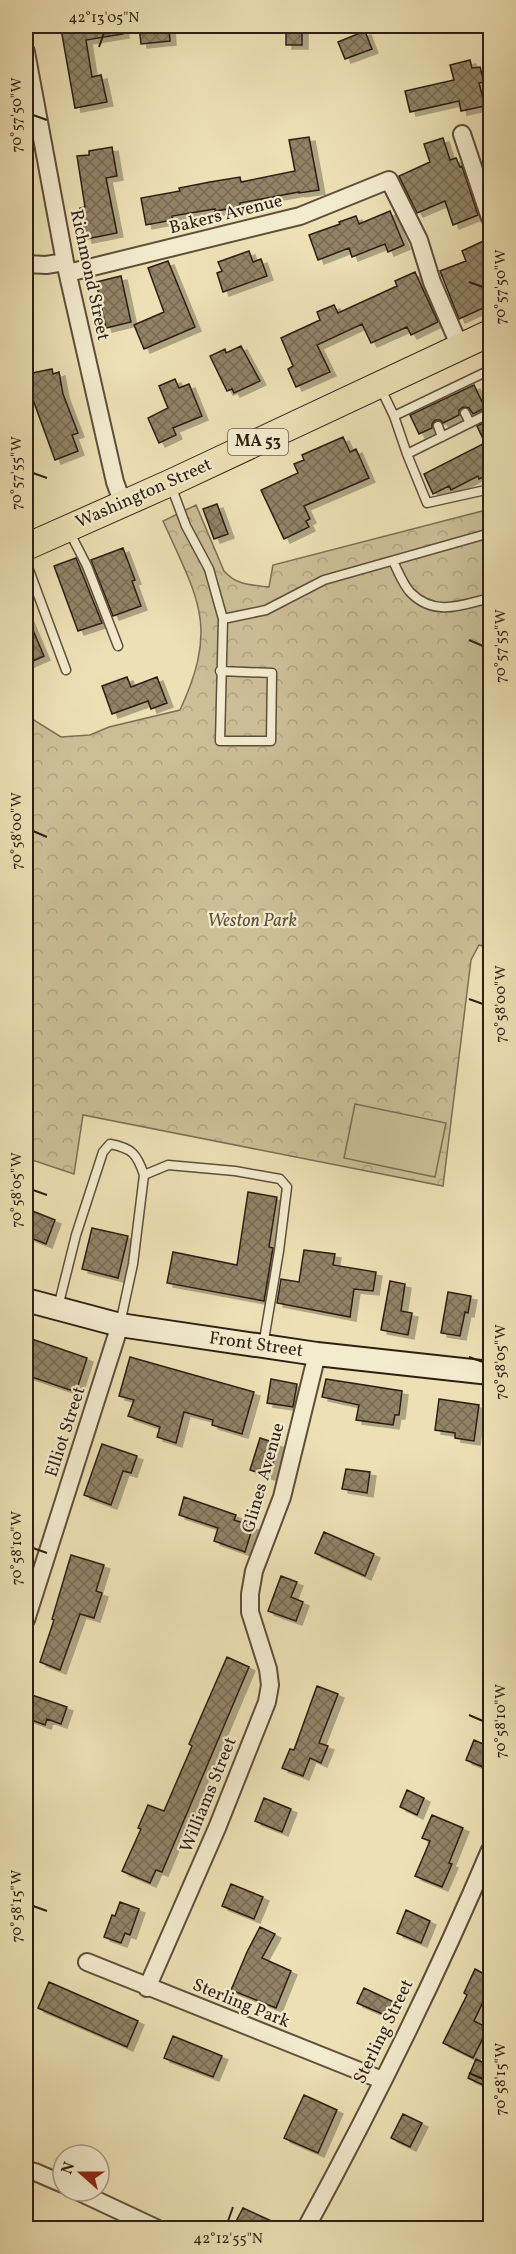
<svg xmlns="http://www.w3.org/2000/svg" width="516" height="2254" viewBox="0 0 516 2254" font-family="Vollkorn,serif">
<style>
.park{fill:url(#park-crowns);stroke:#7d6f55;stroke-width:1.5}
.pitch{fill:#ccbf98;stroke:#7d6f55;stroke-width:1.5}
.building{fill:url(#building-cross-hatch);stroke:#2e1f12;stroke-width:1.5;filter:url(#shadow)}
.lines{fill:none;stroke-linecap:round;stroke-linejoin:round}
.lane-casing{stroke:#5e4f3a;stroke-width:11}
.street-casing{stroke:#5e4f3a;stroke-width:20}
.secondary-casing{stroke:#2e1f12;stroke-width:26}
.primary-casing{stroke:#2e1f12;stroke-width:28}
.lane{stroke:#f3ebce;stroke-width:8}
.street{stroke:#f3ebce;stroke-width:16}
.secondary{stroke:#f3ebce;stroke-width:22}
.primary{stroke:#ece0b4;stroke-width:26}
.ticks{fill:none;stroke:#2e1f12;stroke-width:2}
.labels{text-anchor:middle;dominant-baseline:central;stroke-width:4.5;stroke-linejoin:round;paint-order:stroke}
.shield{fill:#f3ebce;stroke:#695c4a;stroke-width:1.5}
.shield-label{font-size:16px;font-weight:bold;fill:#2e1f12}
.street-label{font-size:18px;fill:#2e1f12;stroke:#f3ebce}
.park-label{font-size:18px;font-style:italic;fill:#5d4f3a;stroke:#f3ebce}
.neatline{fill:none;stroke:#2e1f12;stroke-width:2}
.ticks-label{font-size:15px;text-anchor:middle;fill:#2e1f12}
</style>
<defs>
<pattern id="park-crowns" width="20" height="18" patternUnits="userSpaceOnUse" patternTransform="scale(1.5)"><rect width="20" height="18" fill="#ccbf98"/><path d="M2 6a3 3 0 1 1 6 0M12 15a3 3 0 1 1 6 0" fill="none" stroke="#b0a482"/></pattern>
<pattern id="building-cross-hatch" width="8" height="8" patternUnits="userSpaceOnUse" patternTransform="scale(1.5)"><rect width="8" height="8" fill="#918366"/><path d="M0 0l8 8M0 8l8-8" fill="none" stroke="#776b53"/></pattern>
<filter id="shadow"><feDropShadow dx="6" dy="4" stdDeviation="0" flood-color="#0004"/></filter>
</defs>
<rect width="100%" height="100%" fill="#ece0b4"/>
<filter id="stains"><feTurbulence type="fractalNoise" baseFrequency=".00333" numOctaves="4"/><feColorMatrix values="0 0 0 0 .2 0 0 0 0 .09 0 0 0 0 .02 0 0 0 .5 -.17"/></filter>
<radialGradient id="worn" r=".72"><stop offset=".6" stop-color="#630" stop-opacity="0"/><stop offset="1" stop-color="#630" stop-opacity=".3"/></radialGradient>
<path class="park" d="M196,505L224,571C236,585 251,585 269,587L273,565L490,509V948L479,945L471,960L443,1186L83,1115L74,1174L26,1158V715L61,737L90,735L109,727L180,710C219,626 198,599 163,521Z"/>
<path class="pitch" d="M355,1104L446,1123L435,1177L344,1158Z"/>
<path class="building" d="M81,26H122L123,34L86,40L92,77L101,75L107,102L75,108L61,29Z
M139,26H169L170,41L141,44Z
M286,26H302V45H286Z
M365,31L372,49L345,59L338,42Z
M470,60L472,68L480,67L484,82L479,83L485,106L461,111L459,101L410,112L405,91L454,80L450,65Z
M309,137L319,190L299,193V192L240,203V207L215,211V209L172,216L173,220L146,225L141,198L180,191L179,188L210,182L240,177L241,182L295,171L289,140Z
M443,138L450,160L456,158L460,167L462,166L478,215L453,225L445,201L417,213L399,176L430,162L424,144Z
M112,147L117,176L106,178L117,233L86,239L80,208L85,207L77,156L89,155V151Z
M390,211L404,245L388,252L385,244L352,257L349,248L318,260L309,235L340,224L339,222L356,216L359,224Z
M490,238V305L459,319L440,271L466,261L462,251Z
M249,251L253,262L261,259L267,276L223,292L217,273L222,271L218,262Z
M168,261L195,327L144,349L134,325L164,312L148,268Z
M415,272L438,322L411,335L407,327L371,343L362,324L317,345L330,372L296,387L288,369L293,366L281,338L320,320L317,312L334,305L338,313L397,286L395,281Z
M121,276L131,322L106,328L96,282Z
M241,346L260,381L234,393L232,389L227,391L210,356L225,349L226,353Z
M52,369L53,374L59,372L63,394L78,433L72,435L78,451L55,460L32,397L27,374Z
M175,379L179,388L189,384L202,416L173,428L176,435L159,443L148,418L168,408L159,386Z
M474,385L485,408L473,414L469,408L463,407L459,410V415L443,423L440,420H435L432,424V428L419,434L410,415Z
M490,420V474L479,479L478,476L451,490L449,486L433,494L424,474L485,443L477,426Z
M343,437L350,452L356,449L369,478L304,506L310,519L306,521L309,527L284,539L261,490L298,473L294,464L304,460L302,455Z
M217,504L228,534L214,539L203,509Z
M123,548L135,580L132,581L141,606L113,616L91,560Z
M76,558L102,623L78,631L54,566Z
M26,614L44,656L26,664Z
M127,677L131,687L157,677L167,703L151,709L148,701L112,714L102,686Z
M248,1192L277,1197L269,1247L273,1248L264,1301L167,1283L173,1252L237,1265Z
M30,1210L55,1220L46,1244L26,1236V1222Z
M92,1228L128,1236L118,1278L82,1269Z
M304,1250L335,1254L333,1265L376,1272L373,1291L354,1289L350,1317L277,1303L281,1279L299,1282Z
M390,1281L405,1284L401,1311L412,1313L408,1335L381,1330Z
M448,1292L471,1296L468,1313L465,1312L460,1336L441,1333Z
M26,1337L87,1358L76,1392L26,1375Z
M130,1357L254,1392L242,1434L212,1425L213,1420L184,1412L176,1443L157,1437L160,1427L128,1416L134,1400L119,1396Z
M271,1379L297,1384L293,1407L267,1403Z
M326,1379L402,1391L399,1415H395L393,1425L356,1420L359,1405L322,1397Z
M439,1399L479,1405L474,1441L455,1438V1433L435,1430Z
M260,1438L279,1444L269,1476L250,1470Z
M102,1444L137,1456L131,1473L123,1471L111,1505L84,1495Z
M346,1469L370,1472L367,1493L342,1489Z
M184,1497L236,1515L234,1520L253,1526L245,1552L214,1541L218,1528L179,1515Z
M324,1532L374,1554L365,1576L315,1553Z
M71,1555L104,1565L96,1591L102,1593L94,1618L80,1614L60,1670L40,1662L54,1620L52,1619Z
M281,1576L297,1582L291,1597L303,1602L296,1621L268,1611Z
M227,1657L249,1667L162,1872L156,1870L150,1883L122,1871L141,1829L138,1828L148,1805L164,1811L192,1746L189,1744Z
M317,1686L338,1694L319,1743L328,1746L321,1763L310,1758L303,1776L282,1768L290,1749L294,1750Z
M26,1693L67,1707L61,1724L47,1719L45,1725L26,1718Z
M474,1740L490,1747V1770L466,1760Z
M407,1790L424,1798L417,1815L400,1807Z
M264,1798L291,1809L282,1832L255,1821Z
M432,1815L463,1828L449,1863L452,1864L442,1887L415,1876L430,1841L422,1838Z
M231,1884L263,1897L254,1919L222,1906Z
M120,1902L139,1909L130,1935L125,1933L121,1943L104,1937L112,1915L115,1916Z
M406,1910L430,1921L421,1943L397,1933Z
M260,1927L275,1934L262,1958L291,1971L276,2008L231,1990L247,1952Z
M475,1969L490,1977V1987L474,2021L488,2028L473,2058L443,2043L467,1995L464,1993Z
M49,1982L138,2021L127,2047L38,2008Z
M364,1988L394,2002L387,2016L357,2003Z
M173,2036L222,2056L213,2077L164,2058Z
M476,2059L490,2066V2088L468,2078Z
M304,2095L337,2110L318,2153L284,2138Z
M403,2114L422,2123L410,2147L391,2138Z
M243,2208L289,2229H232Z"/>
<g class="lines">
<g class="lane-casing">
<path id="lane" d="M381,389L394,416L490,370
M465,413L470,423
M394,416L407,454L490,413
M438,426L442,437
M407,454L427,503L490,489
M171,486L186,526L209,569L223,619L266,610L324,580L490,533
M69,531L87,566L118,646
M393,561C398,571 403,585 411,593C435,617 462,605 490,598
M26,562L66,670
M220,671L272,673L271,741H220L223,619
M58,1307L76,1235L103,1152L110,1144C132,1148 137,1154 144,1175
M120,1324L133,1264L144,1175L168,1165L235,1171L280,1179L287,1187L279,1251L263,1346"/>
</g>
<g class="street-casing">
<path id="street" d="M26,52L65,262L115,482L123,504
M462,134L490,218
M26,264L46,265L65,262
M68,273L300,216L389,180L419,240L432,282L460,347
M26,1620L120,1325
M87,1962L382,2080
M147,1988L217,1828L267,1702L270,1685L268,1669L250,1612V1594L254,1571L282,1497L317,1354
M26,2170L35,2172L63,2184
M77,2191L156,2228
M306,2228C373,2105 436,1978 490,1850"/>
</g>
<g class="secondary-casing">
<path id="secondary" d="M26,1300L120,1325L317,1354L490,1373"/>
</g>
<g class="primary-casing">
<path id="primary" d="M26,547L170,483L490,333"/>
</g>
<use href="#lane" class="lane"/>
<use href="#street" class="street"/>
<use href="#secondary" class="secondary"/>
<use href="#primary" class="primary"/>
</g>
<path class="ticks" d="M99,47L104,33M33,115L47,120M469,282L483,287M33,473L47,478M469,640L483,646M33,831L47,837M469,999L483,1004M33,1190L47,1195M469,1357L483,1362M33,1548L47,1553M469,1715L483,1721M33,1906L47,1911M469,2073L483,2079M228,2221L233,2207"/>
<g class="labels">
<rect class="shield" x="228" y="429" width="60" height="26" rx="4.5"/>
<g class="shield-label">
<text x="258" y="442">MA 53</text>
</g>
<g class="street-label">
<text transform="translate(226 215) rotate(-14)">Bakers Avenue</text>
<text transform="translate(89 275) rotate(78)">Richmond Street</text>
<text transform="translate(144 494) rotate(-24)">Washington Street</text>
<text transform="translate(256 1345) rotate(8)">Front Street</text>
<text transform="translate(66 1432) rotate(-72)">Elliot Street</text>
<text transform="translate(264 1478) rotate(-74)">Glines Avenue</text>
<text transform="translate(209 1795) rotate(-68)">Williams Street</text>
<text transform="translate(241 2004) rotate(22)">Sterling Park</text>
<text transform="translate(384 2032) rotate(-64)">Sterling Street</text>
</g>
<g class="park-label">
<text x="252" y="921">Weston Park</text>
</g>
</g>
<rect width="516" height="2254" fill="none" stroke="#ece0b4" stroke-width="66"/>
<g transform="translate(81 2173) rotate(291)"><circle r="28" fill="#f3ebce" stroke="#a49983" stroke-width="1.5"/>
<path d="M0-4.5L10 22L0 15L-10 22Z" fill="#8f2418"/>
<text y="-9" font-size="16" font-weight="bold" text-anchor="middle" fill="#2e1f12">N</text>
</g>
<rect x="33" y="33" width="450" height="2188" class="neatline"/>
<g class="ticks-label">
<text x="104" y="22">42°13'05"N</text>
<text transform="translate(16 115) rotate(-90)" y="5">70°57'50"W</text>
<text transform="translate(500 287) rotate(-90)" y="5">70°57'50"W</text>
<text transform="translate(16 473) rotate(-90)" y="5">70°57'55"W</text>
<text transform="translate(500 646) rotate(-90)" y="5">70°57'55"W</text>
<text transform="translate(16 831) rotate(-90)" y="5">70°58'00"W</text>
<text transform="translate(500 1004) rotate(-90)" y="5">70°58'00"W</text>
<text transform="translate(16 1190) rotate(-90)" y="5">70°58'05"W</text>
<text transform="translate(500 1362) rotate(-90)" y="5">70°58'05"W</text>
<text transform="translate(16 1548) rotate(-90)" y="5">70°58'10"W</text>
<text transform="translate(500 1721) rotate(-90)" y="5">70°58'10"W</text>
<text transform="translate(16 1906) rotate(-90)" y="5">70°58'15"W</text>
<text transform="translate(500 2079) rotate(-90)" y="5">70°58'15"W</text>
<text x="228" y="2243">42°12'55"N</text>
</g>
<rect width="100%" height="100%" filter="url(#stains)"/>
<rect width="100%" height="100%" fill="url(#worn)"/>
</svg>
